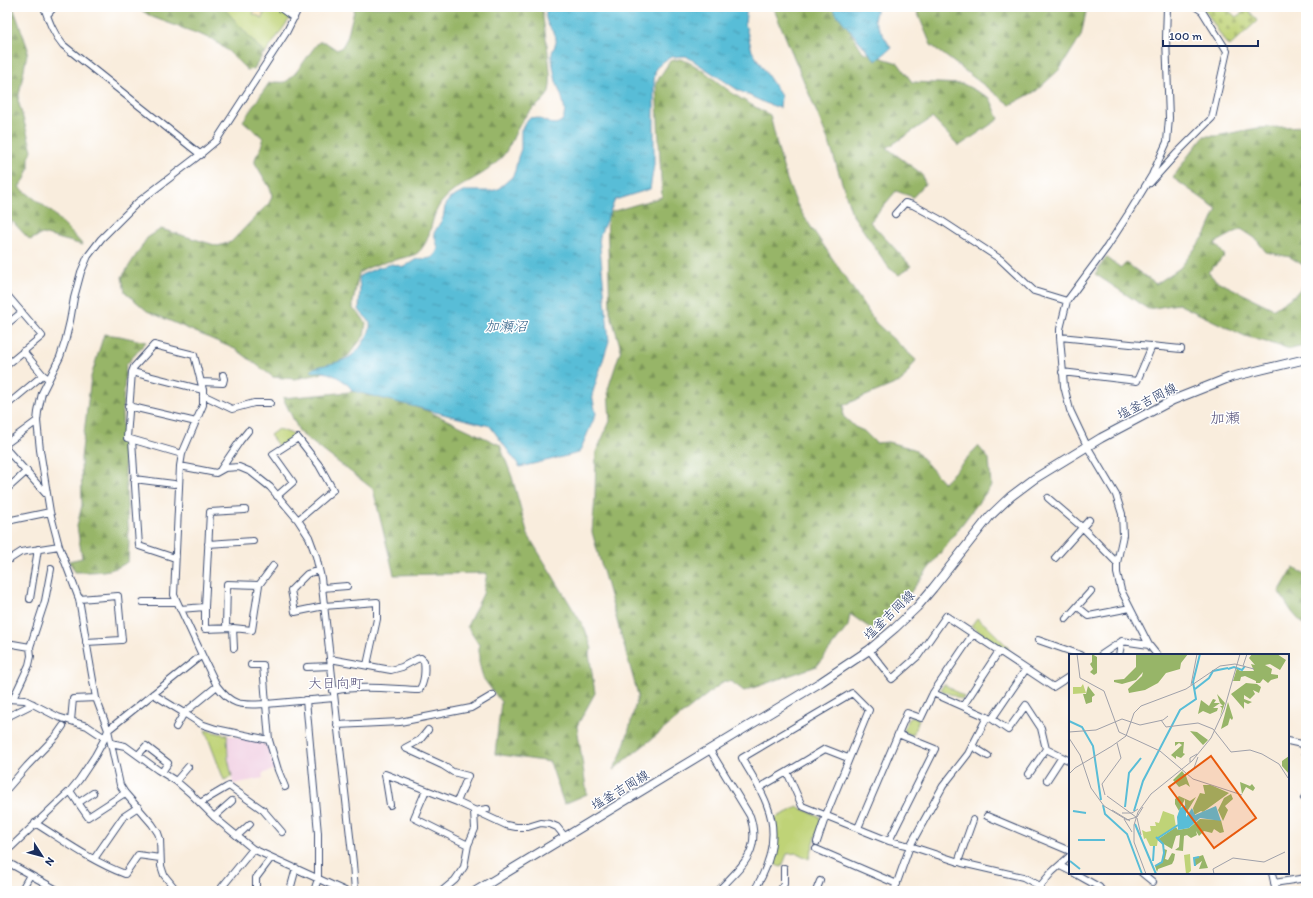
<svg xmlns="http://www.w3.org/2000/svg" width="1313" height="898" viewBox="0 0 1313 898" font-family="Itim,'Klee One',sans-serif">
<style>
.built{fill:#f1d0e3}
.forest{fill:url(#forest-firs);stroke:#597263}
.sand{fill:url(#sand-dots);stroke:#84847e}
.cemetery{fill:url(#cemetery-stones);stroke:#6d816a}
.park{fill:#bfd377;stroke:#6d816a}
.water{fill:url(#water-ripples);stroke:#3a769a}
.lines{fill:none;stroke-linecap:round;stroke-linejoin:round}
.minor-casing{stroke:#3c4c71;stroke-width:8}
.major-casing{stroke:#3c4c71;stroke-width:10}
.minor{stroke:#fff;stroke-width:6}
.major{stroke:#fff;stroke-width:8}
.labels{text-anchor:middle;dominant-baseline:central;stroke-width:3;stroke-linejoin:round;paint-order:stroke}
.street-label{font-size:13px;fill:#1b2f5e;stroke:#fff}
.water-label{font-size:14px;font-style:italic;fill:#316188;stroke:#fff}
.neighbourhood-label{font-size:14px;fill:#5a567e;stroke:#fff}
.quarter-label{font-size:15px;fill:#5a567e;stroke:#fff}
.inset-river{fill:none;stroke:#59bdd7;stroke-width:2}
.inset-road{fill:none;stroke:#a0a1aa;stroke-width:1}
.view{fill:#e8590c;fill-opacity:0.15;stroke:#e8590c;stroke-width:2}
.inset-edge{fill:none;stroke:#1b2f5e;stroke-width:2}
</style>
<defs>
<pattern id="forest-firs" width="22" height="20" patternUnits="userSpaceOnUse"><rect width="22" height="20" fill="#97b568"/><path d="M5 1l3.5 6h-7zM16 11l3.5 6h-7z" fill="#7a9459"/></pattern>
<pattern id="sand-dots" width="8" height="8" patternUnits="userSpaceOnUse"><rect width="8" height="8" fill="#eeda9e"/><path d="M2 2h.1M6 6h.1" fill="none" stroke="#ccbb8a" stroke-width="1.8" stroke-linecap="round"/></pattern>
<pattern id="cemetery-stones" width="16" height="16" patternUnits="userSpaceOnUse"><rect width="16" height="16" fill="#bfd377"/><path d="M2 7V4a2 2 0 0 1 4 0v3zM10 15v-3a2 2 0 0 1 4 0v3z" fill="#a4b569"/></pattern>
<pattern id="water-ripples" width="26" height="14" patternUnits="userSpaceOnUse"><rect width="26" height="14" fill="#59bdd7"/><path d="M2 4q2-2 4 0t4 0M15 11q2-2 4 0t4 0" fill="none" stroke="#499ab2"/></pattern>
</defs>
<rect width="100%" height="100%" fill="#fff"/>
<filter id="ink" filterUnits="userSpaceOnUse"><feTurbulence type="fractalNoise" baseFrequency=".025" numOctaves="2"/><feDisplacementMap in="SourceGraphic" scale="8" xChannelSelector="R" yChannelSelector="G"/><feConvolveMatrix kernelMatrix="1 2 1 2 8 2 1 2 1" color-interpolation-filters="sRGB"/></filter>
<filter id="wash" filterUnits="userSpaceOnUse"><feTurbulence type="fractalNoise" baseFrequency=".012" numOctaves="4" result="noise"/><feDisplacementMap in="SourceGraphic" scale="16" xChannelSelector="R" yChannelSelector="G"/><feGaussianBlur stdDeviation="0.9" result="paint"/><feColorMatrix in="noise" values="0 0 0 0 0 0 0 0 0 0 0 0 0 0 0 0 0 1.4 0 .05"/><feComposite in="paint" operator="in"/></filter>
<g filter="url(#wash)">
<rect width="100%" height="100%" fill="#f9eddd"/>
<path class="built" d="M227,735L252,740L267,745L275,769L262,774L263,778L233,784L228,758Z"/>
<path class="forest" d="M7,7H13L28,49L18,100L32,150L29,158V168L25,179L19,187L52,212L83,245L42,234L30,240L12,221L9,226L7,224Z
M136,7H236C249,22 259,34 263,54L254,69L247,70L228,51L212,39L152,17Z
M355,7H542C543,27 555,79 548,94C542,104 530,109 524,118C513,133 511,151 495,164C479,179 455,185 441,203C429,218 433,242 416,254C412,256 407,257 402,258C388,262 372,264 359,273L353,302V309L361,316L366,323L364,336L348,356L320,374L295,379L273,377L237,350L147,311L125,292L122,277L147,238L161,229L218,246L231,242L269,203L272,197L271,190L255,163C254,153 264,151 263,138L243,121L269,83C276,81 281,83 285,82C295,78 310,51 319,42H325L337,50L342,47L347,38Z
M773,7H835L863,52L898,63L912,82L963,84L990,98L999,119L959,146L932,118L887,148L922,174L925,184L913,197L896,191L870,222L911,266L899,275L889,268L852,214L829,142Z
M918,7H1087L1081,36L1060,69L1036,91L1010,105L931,45L916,9Z
M680,59C700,65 715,81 732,93C744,101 757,108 770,115C778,148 785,185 803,215L876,323L916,360L902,381L844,405L843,416L855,427L864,431L876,443L888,442L914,449L944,483L978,446L989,459L991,486L907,597L885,615L873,630L850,614L848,626L817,666L744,691L732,682L724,681L613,770L620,757L628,733L638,695L592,532L595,498L596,452L610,421L608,389L621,349L610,312L607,213L662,197L656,83L670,61Z
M1306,126V267L1290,257L1266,252L1255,238L1241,229L1215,243L1225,256L1208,272L1215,280L1274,309L1296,294L1306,282V346L1290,349L1245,336L1178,304L1148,309L1095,274L1106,257L1121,268L1126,263L1156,284L1180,268L1206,234L1217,209L1173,178L1188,156L1204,136H1216L1258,128Z
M104,334L120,336L146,342L126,365L122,414L129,542L128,561C115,573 92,572 75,572L69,561L82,558L77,526L82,505L81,458L91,377Z
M372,390L430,412L500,445L512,477L528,535L585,629L592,649L589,653L595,693L577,726L587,794L564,804L550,762L495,754L501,702L483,678L479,662V645L467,626L483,594L487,573L394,575L373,489L300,433L283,398Z
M1293,568L1306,574V628L1292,612L1279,592Z"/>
<path class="sand" d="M256,7H267L262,18L253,14Z"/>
<path class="cemetery" d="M1200,7H1225L1236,17L1248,9L1257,21L1230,46L1227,45L1207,13Z"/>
<path class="park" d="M223,7H256L253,14L262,18L267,7H295L293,14L265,54Z
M278,429L296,435L279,447L270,435Z
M977,618L987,626L1008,647L1007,651L971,626Z
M944,684L964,697L963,699H961L943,691L941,689Z
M913,716L919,719L913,735L906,733L904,729L908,719Z
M205,730L227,735L228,758L232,777L224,780Z
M798,807L819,816L821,820L809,859L797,853L787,854L782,867L778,866L772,862L776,836L775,818Z"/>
<path class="water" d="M546,7H747L745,23L752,51L781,96L780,108L765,103L738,90L686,56L671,57L664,61L656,68L654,80V165L650,189L615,200L599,237L609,341L592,395L596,414L579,453L520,467L490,426L353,391C346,381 336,375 324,372C319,371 315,373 311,371L314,368C336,361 351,364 364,341C367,336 371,330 370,323C368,317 361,315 359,309L360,291L359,278L361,275L377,268L392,264L404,267C408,265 411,262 415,260C425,256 433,264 438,248L434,233L443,218L445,207L449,199L465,191H491L498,189L512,177L515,171L518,157L521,149V130L528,119C539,113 550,129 560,122C571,115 559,90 556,81C555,77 551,57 552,53C553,48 557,44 556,39C555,33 549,28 547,22C545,18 546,12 546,7Z
M832,7H877L874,20L891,48L876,61L837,15Z"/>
</g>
<g filter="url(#ink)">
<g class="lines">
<g class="minor-casing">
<path id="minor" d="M44,7C49,21 53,33 63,45L201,155
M279,7L294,18
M47,15L54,7
M1150,183L1177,153L1212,118L1227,51L1202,11L1196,7
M895,214L905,203L913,205L939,219L1000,259L1034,291L1067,301
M7,295L42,336L7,365
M7,324L22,312
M1060,337L1181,349
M23,351L43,375L46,377
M132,372L203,390
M1062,372L1137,381L1152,346
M202,382L223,383L224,379L223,375
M203,395L232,409L254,403H270
M7,405L43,375
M128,406L196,422
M132,440L139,546L175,558
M7,443L37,421
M7,450L46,494
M180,466L216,473L225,468L239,467L251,472L270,487L298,520L309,537L316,556L321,578L353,863L355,891
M221,469L240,441L248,431
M134,479L174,484
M7,489L27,471
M277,496L293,482L273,454L298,438L319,465L333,490L298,520
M1048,498L1083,528L1117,563
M7,521L50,512
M208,544L253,541
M1055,558L1089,520
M7,561L21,552L59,546
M319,570L307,574L291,590L295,612L324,606L377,602V619L367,665
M322,588L347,586
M30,599L38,549
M79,599L118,596L122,640L86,642
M143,602H176
M205,607V629L233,628L252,630L259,585L273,566
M1078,607L1089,616L1130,608
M180,609L205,607L210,512L245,510
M1066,619L1091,591
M226,628L227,584L259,585
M233,628L234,648
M1038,640L1081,655
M7,643L30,647
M869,650L892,679L918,656L946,616L1026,669
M1101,655L1122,641
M1119,655L1122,641L1149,645
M1157,655L1149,645L1121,590L1117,573V563L1123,535L1122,514L1116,495L1087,446L1070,410L1064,386L1060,337V329L1067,301L1107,247L1127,216L1152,175L1167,142L1169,118L1166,38L1167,7
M330,659L391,670L402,667L417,659L421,658L424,661C425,669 425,683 419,690C390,689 362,685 333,691
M307,667L331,666
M217,686C233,707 241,705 266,704L263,665H251
M933,693L973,634
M153,694L184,713L217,686L202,655
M7,699L25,700L58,717L87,726L105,738
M13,699L29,665L31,656L30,647L45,601L51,569
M306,700L318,833V879L314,891
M963,706L999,651
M7,717L33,704
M989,718L992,719L1026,669L1053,687L1070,676
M992,719L1008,730L1026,705L1041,728L1046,749L1029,774
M71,721L73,699L96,698
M337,725L400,722L471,708L493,695
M176,727L184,713L201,724L216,729L269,740L278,770L285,787
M428,730L420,740L405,748L442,765L453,772L468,776L457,802
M269,740L266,704L334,698
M1288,741L1306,745
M111,743L125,746L158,770L176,781L190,793L214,817L253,849L345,891
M1304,745L1306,755
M972,746L988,756
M1046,749L1070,761
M710,750L750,816C762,852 741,867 718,891
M138,755L146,746L168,763L162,772
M787,772L825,749L848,758
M1047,780L1062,757
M176,781L188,767
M759,788L787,772L802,806L889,841L910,846L894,891
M7,789L27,766L56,736L63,726
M426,790L414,818L468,845
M70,791L88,817L125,793
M1304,798L1306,796
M78,803L93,793
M200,803L227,787L229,786L263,810L282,832
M390,805L385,774L457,802L506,825L516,827H528L541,823L550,824L557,827L566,838
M987,816L1070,851
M214,817L232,801
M35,823C64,841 93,862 125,874L138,855L160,858
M858,828L907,713L921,718L933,693L987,717L968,754L943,786L910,846L962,863L1023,877L1040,886
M237,836L250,824
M889,841L935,749L898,734
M816,849L897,884
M7,851L70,791L79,780L95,756L105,738L108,730L202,655L174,595L180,466L182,454L203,405V390L194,355L154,345L134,367L132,372L127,438L182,454
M94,859L123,817L138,807
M7,862L59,891
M958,862L973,820
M1060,866L1070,871
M1074,873L1099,887L1102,891
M1142,873L1153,882
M1272,873L1276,891
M1274,883L1306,878
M256,886V878L271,858
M222,887L253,849
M290,890L296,868
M21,891L30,875
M177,891L164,875L161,866L160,839L158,833L152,824L125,793L120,785L108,730L96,698L79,599L59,546L50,512L40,450L37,421L38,412L42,393L60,357L65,342L70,321L74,298L81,272L88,256L101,239L137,203L197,157L216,141L287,31L299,7
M442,891L455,880L464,867L468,845L475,829L474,811L487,809
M754,891C770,865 779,835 767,805C761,788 750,773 742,758L852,693L869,710L826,815L817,842
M780,891L784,884V868
M816,891L820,881
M1036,891L1052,872L1070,856"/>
</g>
<g class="major-casing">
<path id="major" d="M476,891L821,682L869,650L895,628L917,607L933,588L990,516L1010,497L1034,479L1101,438L1173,400L1231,377L1306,359"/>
</g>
<use href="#minor" class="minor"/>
<use href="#major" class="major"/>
</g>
</g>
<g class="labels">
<g class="street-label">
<text transform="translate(1147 401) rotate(-27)">塩釜吉岡線</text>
<text transform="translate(889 615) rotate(-44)">塩釜吉岡線</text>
<text transform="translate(620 790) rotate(-31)">塩釜吉岡線</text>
</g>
<g class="water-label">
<text x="506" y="326">加瀬沼</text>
</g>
<g class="neighbourhood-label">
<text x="336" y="683">大日向町</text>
</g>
<g class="quarter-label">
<text x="1225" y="418">加瀬</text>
</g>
</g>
<g transform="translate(1069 654)">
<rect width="220" height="220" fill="#f9eddd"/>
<path d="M23,0L28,3V19L25,21L21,18L24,15L21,10L23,8ZM67,0H119L112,9L111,15L97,19L89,29L76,36L60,39L59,35L73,22L74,18L67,26L53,30L45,28V26L55,25L67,13ZM183,0H208L217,6L211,16L201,10L196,11L203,15L202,20L209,21V24L202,26L199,29L194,25L191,29H187V27L176,22L172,23L171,27H164L168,14L171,17H185L182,10L186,11L180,4ZM177,29L188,30L192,33L190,39L184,36L186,40L181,45L175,41V45L183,48L179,50L175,48V55L162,40ZM19,32L26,41L23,43V48L17,50L14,40H17ZM148,40L156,49L151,63L153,54L151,52H154L151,49L144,54H149L148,57L141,60L134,57L129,60L132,46L140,52L144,45L147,46L145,49H151ZM159,48L164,64L163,66L161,64L159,71L152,75ZM121,77L128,78L139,86L134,91ZM106,88H115L114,99L116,100L112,104L107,102V105L102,101L113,91L110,89L106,92ZM220,102V120L213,112V107ZM113,117L117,122L121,133L117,130L110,133L104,126ZM171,128L181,132L183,130L186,134L184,137L177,133L173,140ZM134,131H142L160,139L134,158L132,157L125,161L124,154L131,139L136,140ZM162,140L164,145L156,152L159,156L154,167L149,156L155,144ZM110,142L121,147L127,143L116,161V145L110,157L106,150V145ZM131,165L152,166L155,178L151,179L145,175L143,179L135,177L130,182L127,177L128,181L122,184L118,181L115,182L114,197L106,196L110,193L111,181L107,182L103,195L88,186L107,173L109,176L120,174ZM95,195L98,196L96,205L99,206L103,199L106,200L105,206L103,210L89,215L88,218L86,212L93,207ZM134,201L139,214L130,215L133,207L126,212L125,205L128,203V207V203Z" fill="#97b568"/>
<path d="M14,30L17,39L4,40V33H12ZM94,157L105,161L107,173L89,184L88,192H81L77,184L75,185L73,176L77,178L82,177L81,172H87L86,168L90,169ZM121,200L122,217L118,220V209V220H117L115,201Z" fill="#bfd377"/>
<path d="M117,151V163L123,154L126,161L147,152L152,167L131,164L120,174L109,176L108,163L111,154Z" fill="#59bdd7"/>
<path class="inset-river" d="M159,15L165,13L173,16L176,12M126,35L140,24L144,17L159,14M0,67L13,73L24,92L32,146M34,151L36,160L58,180L73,220M56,153L60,119L72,104M4,157L17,159M65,157L74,127L111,56L127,45L124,28L131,0M66,170L87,220M89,184L109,171M9,186H36M1,207L11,215M84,207L85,192M86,212L93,208L95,199L94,190L87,183M126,212L125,204L130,203"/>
<path class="inset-road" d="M8,0L11,24L35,37L50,78L91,97L124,125L173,141M174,12L178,0M122,31L128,0M92,66L97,73L129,69L144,75L162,98L181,96L193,100L210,110L219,124M0,78L27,76L53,65L71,71L94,66L99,62M0,84L11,101L22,134L35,152L58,166L68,163L74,153M43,92L57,82L65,59L72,52L117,35L151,12L166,10L185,15M121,108V104L128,100M0,120L6,114L43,92M117,120L125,114L129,103M36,141L33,130L52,104L48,89M38,142L67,163M43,156L61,167M53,159H63L69,155M68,164L72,181M55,165L63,178M77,220L65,188V171L69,158L82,140L123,107L142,84L155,56L171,0M145,220L144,215L164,204L195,208L216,198"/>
<path class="view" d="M142,102L187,164L145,194L100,133Z"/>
<rect width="220" height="220" class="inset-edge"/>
</g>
<rect width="1313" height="898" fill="none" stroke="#fff" stroke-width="24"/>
<g transform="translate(42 856) rotate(126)" stroke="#ffffff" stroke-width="3" paint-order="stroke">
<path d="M0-3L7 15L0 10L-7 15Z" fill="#1b2f5e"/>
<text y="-6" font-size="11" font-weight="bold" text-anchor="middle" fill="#1b2f5e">N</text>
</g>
<path d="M1163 40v6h95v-6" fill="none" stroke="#1b2f5e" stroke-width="2"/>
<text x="1169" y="40" font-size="12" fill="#1b2f5e" stroke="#ffffff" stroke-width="3" paint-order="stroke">100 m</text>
</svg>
